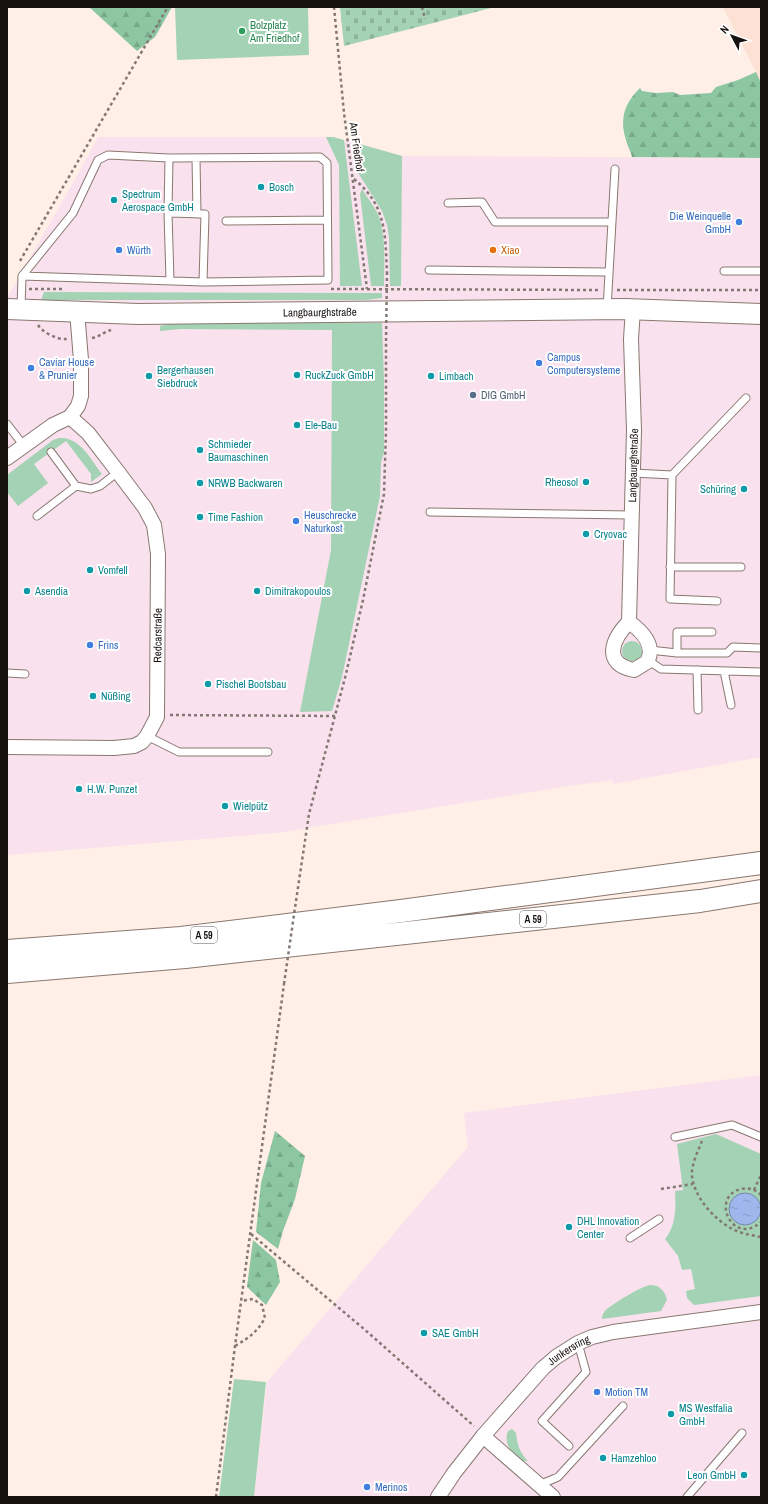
<svg xmlns="http://www.w3.org/2000/svg" width="768" height="1504" viewBox="0 0 768 1504" font-family="'Archivo Narrow',sans-serif">
<style>
.commercial{fill:#f9e1ed}
.built{fill:#fce1d4}
.grass{fill:#a3d3b4}
.forest{fill:url(#forest-firs)}
.cemetery{fill:url(#cemetery-stones)}
.water{fill:url(#water-ripples);stroke:#7686aa}
.lines{fill:none;stroke-linecap:round;stroke-linejoin:round}
.service-casing{stroke:#897870;stroke-width:9}
.minor-casing{stroke:#897870;stroke-width:16}
.secondary-casing{stroke:#897870;stroke-width:22}
.motorway-casing{stroke:#897870;stroke-width:24}
.path{stroke:#837973;stroke-width:2.5;stroke-dasharray:3 3;stroke-linecap:butt}
.service{stroke:#fff;stroke-width:7}
.minor{stroke:#fff;stroke-width:14}
.secondary{stroke:#fff;stroke-width:20}
.motorway{stroke:#fff;stroke-width:22}
.path-bridge{stroke:#837973;stroke-width:2.5;stroke-dasharray:3 3;stroke-linecap:butt}
.leisure-dot{fill:#2e9e5b;stroke:#fff;stroke-width:1.5}
.culture-dot{fill:#0f9aa8;stroke:#fff;stroke-width:1.5}
.shop-dot{fill:#3f7fe0;stroke:#fff;stroke-width:1.5}
.food-dot{fill:#e8710a;stroke:#fff;stroke-width:1.5}
.service-dot{fill:#5c6f8a;stroke:#fff;stroke-width:1.5}
.labels{text-anchor:middle;dominant-baseline:central;stroke-width:4;stroke-linejoin:round;paint-order:stroke}
.shield{fill:#fff;stroke:#5d5957;stroke-width:1}
.shield-label{font-size:10px;font-weight:bold;fill:#18120f}
.leisure-label{font-size:11px;fill:#27864d;stroke:#fff;text-anchor:start}
.street-label{font-size:11px;fill:#18120f;stroke:#fff}
.culture-label{font-size:11px;fill:#0d838f;stroke:#fff;text-anchor:start}
.shop-label{font-size:11px;fill:#366cbe;stroke:#fff;text-anchor:start}
.food-label{font-size:11px;fill:#c56008;stroke:#fff;text-anchor:start}
.service-label{font-size:11px;fill:#4e5e75;stroke:#fff;text-anchor:start}
</style>
<defs>
<pattern id="forest-firs" width="22" height="20" patternUnits="userSpaceOnUse"><rect width="22" height="20" fill="#8cc7a2"/><path d="M5 1l3.5 6h-7zM16 11l3.5 6h-7z" fill="#78aa8a"/></pattern>
<pattern id="cemetery-stones" width="16" height="16" patternUnits="userSpaceOnUse"><rect width="16" height="16" fill="#a3d3b4"/><path d="M2 7V4a2 2 0 0 1 4 0v3zM10 15v-3a2 2 0 0 1 4 0v3z" fill="#8cb49a"/></pattern>
<pattern id="water-ripples" width="26" height="14" patternUnits="userSpaceOnUse"><rect width="26" height="14" fill="#9eb8ed"/><path d="M2 4q2-2 4 0t4 0M15 11q2-2 4 0t4 0" fill="none" stroke="#879dca"/></pattern>
</defs>
<rect width="100%" height="100%" fill="#ffefe7"/>
<path class="commercial" d="M98,137H333L402,156L761,158V757L613,784V780L569,786L276,833L7,855V298L74,181Z
M761,1075V1497H254L267,1382L468,1147L464,1113Z"/>
<path class="built" d="M723,7H761V83L756,72Z"/>
<path class="grass" d="M175,7H308L309,55L177,60Z
M326,137H333L344,140L362,286H340L339,165Z
M353,142L402,156L401,286H390L389,238L387,225L382,211L357,171Z
M362,189C368,199 376,208 380,219C386,240 384,265 384,286H371L360,194Z
M44,292L374,293H382V298L366,300H41Z
M176,322L382,323L384,379V453L381,462L380,496L342,677L332,711L300,712L331,550L332,330L180,329L160,331V326Z
M59,438C80,436 91,460 102,474L91,482V474L66,441L34,464L48,483L18,506L7,492V475L53,440Z
M622 651a10 10 0 1 1 20 0a10 10 0 1 1-20 0Z
M716,1134L761,1154V1296L694,1305L687,1298L686,1291L695,1289L691,1269L682,1270L678,1256L665,1239C676,1226 676,1208 675,1191L683,1190L677,1144Z
M650,1285C660,1285 665,1291 667,1300L661,1311L602,1319C602,1315 603,1313 606,1310C614,1303 640,1287 650,1285Z
M234,1379L266,1382L254,1497H219Z
M512,1429L516,1433C517,1444 520,1453 528,1461H521C512,1453 503,1444 508,1431Z"/>
<path class="forest" d="M89,7H172L155,37L137,51Z
M756,72L761,83V158L632,157C631,151 627,146 626,140C619,118 625,103 640,88L642,91L656,93L673,92L680,95L711,93L716,87L738,80Z
M275,1131L305,1156L295,1199L283,1231L278,1249L256,1232L261,1183Z
M253,1240L276,1260L280,1282L266,1305L247,1287Z"/>
<path class="cemetery" d="M340,7H495L344,46Z"/>
<path class="water" d="M729 1209a16 16 0 1 1 32 0a16 16 0 1 1-32 0Z"/>
<g class="lines">
<g class="service-casing">
<path id="service" d="M196,158L197,214
M448,203L482,202L495,222H611
M168,213L170,280
M226,221L327,220
M429,270L609,272
M724,271H761
M22,276L73,213L98,160L108,155L169,158L320,157L327,163L328,280L203,282
M21,309L22,276L203,282L205,214L168,213L169,158
M607,309L615,169
M7,424L24,446
M51,452L76,486L91,489L100,486L118,472
M633,473L672,475L670,599L717,601
M672,475L746,398
M430,512L632,515
M37,516L76,486
M670,567H741
M650,650L677,653H727L733,647L761,648
M677,653V632H712
M649,658L652,663L661,669L761,672
M697,670L698,710
M724,671L731,705
M7,673L25,674
M147,736L179,752H268
M675,1137L732,1125L761,1137
M630,1238L659,1219
M569,1446L542,1421L586,1372L578,1343
M539,1485L558,1477L623,1406
M687,1497L742,1433"/>
</g>
<g class="minor-casing">
<g id="minor">
<path d="M7,458L53,425L70,417L78,406L81,396V360L77,311"/>
<path id="s1" d="M629,622C642,631 656,646 647,662L634,670C602,664 612,639 629,622L634,430L631,339L633,309"/>
<path id="s2" d="M7,747L114,748L134,746L142,742L147,736L157,717L158,554L154,525L145,508L118,472L88,433L70,417"/>
<path d="M483,1436L553,1497"/>
<path id="s3" d="M438,1497L454,1473L483,1436L543,1368L556,1357L578,1343L592,1337L613,1332L761,1312"/>
</g>
</g>
<g class="secondary-casing">
<g id="secondary">
<path id="s4" d="M7,309L138,314L625,309L761,314"/>
</g>
</g>
<g class="motorway-casing">
<path id="motorway" d="M7,951L181,938L401,911L761,863
M7,972L185,957L700,901L761,891"/>
</g>
<path class="path" d="M334,7L344,113L367,289
M422,7L425,19
M354,179C387,206 385,234 387,273
M20,261L166,10L165,7
M29,289H64
M331,289L598,290
M617,290H761
M38,325C43,333 58,340 67,339
M92,338C99,337 104,332 111,330
M170,715L335,716
M296,901L309,814L346,674L363,600L384,494L386,431V341
M702,1141C698,1151 691,1165 692,1176C694,1196 712,1217 729,1227C738,1233 750,1235 761,1237
M661,1189L693,1184
M754,1190L761,1175
M761,1195C756,1190 749,1187 741,1189C709,1197 733,1247 761,1222
M251,1234L364,1329L474,1426
M235,1346C250,1337 257,1332 265,1318L262,1305L253,1299L241,1301
M216,1497L235,1346L284,984"/>
<use href="#service" class="service"/>
<use href="#minor" class="minor"/>
<use href="#secondary" class="secondary"/>
<use href="#motorway" class="motorway"/>
<path class="path-bridge" d="M386,341L387,273
M284,984L296,901"/>
</g>
<circle class="leisure-dot" cx="242" cy="31" r="4"/>
<g class="culture-dot">
<circle cx="261" cy="187" r="4"/>
<circle cx="114" cy="200" r="4"/>
<circle cx="297" cy="375" r="4"/>
<circle cx="149" cy="376" r="4"/>
<circle cx="431" cy="376" r="4"/>
<circle cx="297" cy="425" r="4"/>
<circle cx="200" cy="450" r="4"/>
<circle cx="586" cy="482" r="4"/>
<circle cx="200" cy="483" r="4"/>
<circle cx="744" cy="489" r="4"/>
<circle cx="200" cy="517" r="4"/>
<circle cx="586" cy="534" r="4"/>
<circle cx="90" cy="570" r="4"/>
<circle cx="27" cy="591" r="4"/>
<circle cx="257" cy="591" r="4"/>
<circle cx="208" cy="684" r="4"/>
<circle cx="93" cy="696" r="4"/>
<circle cx="79" cy="789" r="4"/>
<circle cx="225" cy="806" r="4"/>
<circle cx="569" cy="1227" r="4"/>
<circle cx="424" cy="1333" r="4"/>
<circle cx="671" cy="1414" r="4"/>
<circle cx="603" cy="1458" r="4"/>
<circle cx="744" cy="1475" r="4"/>
</g>
<g class="shop-dot">
<circle cx="739" cy="222" r="4"/>
<circle cx="119" cy="250" r="4"/>
<circle cx="539" cy="363" r="4"/>
<circle cx="31" cy="368" r="4"/>
<circle cx="296" cy="521" r="4"/>
<circle cx="90" cy="645" r="4"/>
<circle cx="597" cy="1392" r="4"/>
<circle cx="367" cy="1487" r="4"/>
</g>
<circle class="food-dot" cx="493" cy="250" r="4"/>
<circle class="service-dot" cx="473" cy="395" r="4"/>
<g class="labels">
<g class="shield">
<rect x="520" y="911" width="26" height="16" rx="3"/>
<rect x="191" y="927" width="26" height="16" rx="3"/>
</g>
<g class="shield-label">
<text x="533" y="919">A 59</text>
<text x="204" y="935">A 59</text>
</g>
<g class="leisure-label">
<text x="250" y="25">Bolzplatz<tspan x="250" dy="13">Am Friedhof</tspan></text>
</g>
<g class="street-label">
<text transform="translate(357 147) rotate(82)">Am Friedhof</text>
<text stroke="none"><textPath href="#s4" startOffset="313">Langbaurghstraße</textPath></text>
<text stroke="none"><textPath href="#s1" startOffset="285">Langbaurghstraße</textPath></text>
<text stroke="none"><textPath href="#s2" startOffset="247">Redcarstraße</textPath></text>
<text stroke="none"><textPath href="#s3" startOffset="198">Junkersring</textPath></text>
</g>
<g class="culture-label">
<text x="269" y="187">Bosch</text>
<text x="122" y="194">Spectrum<tspan x="122" dy="13">Aerospace GmbH</tspan></text>
<text x="157" y="370">Bergerhausen<tspan x="157" dy="13">Siebdruck</tspan></text>
<text x="305" y="375">RuckZuck GmbH</text>
<text x="439" y="376">Limbach</text>
<text x="305" y="425">Ele-Bau</text>
<text x="208" y="444">Schmieder<tspan x="208" dy="13">Baumaschinen</tspan></text>
<text x="578" y="482" text-anchor="end">Rheosol</text>
<text x="208" y="483">NRWB Backwaren</text>
<text x="736" y="489" text-anchor="end">Schüring</text>
<text x="208" y="517">Time Fashion</text>
<text x="594" y="534">Cryovac</text>
<text x="98" y="570">Vomfell</text>
<text x="35" y="591">Asendia</text>
<text x="265" y="591">Dimitrakopoulos</text>
<text x="216" y="684">Pischel Bootsbau</text>
<text x="101" y="696">Nüßing</text>
<text x="87" y="789">H.W. Punzet</text>
<text x="233" y="806">Wielpütz</text>
<text x="577" y="1221">DHL Innovation<tspan x="577" dy="13">Center</tspan></text>
<text x="432" y="1333">SAE GmbH</text>
<text x="679" y="1408">MS Westfalia<tspan x="679" dy="13">GmbH</tspan></text>
<text x="611" y="1458">Hamzehloo</text>
<text x="736" y="1475" text-anchor="end">Leon GmbH</text>
</g>
<g class="shop-label">
<text x="731" y="216" text-anchor="end">Die Weinquelle<tspan x="731" dy="13">GmbH</tspan></text>
<text x="127" y="250">Würth</text>
<text x="547" y="357">Campus<tspan x="547" dy="13">Computersysteme</tspan></text>
<text x="39" y="362">Caviar House<tspan x="39" dy="13">&amp; Prunier</tspan></text>
<text x="304" y="515">Heuschrecke<tspan x="304" dy="13">Naturkost</tspan></text>
<text x="98" y="645">Frins</text>
<text x="605" y="1392">Motion TM</text>
<text x="375" y="1487">Merinos</text>
</g>
<g class="food-label">
<text x="501" y="250">Xiao</text>
</g>
<g class="service-label">
<text x="481" y="395">DIG GmbH</text>
</g>
</g>
<rect width="768" height="1504" fill="none" stroke="#18120f" stroke-width="16"/>
<g transform="translate(732 36) rotate(311)" stroke="#ffffff" stroke-width="3" paint-order="stroke">
<path d="M0-3L7 15L0 10L-7 15Z" fill="#18120f"/>
<text y="-6" font-size="11" font-weight="bold" text-anchor="middle" fill="#18120f">N</text>
</g>
</svg>
